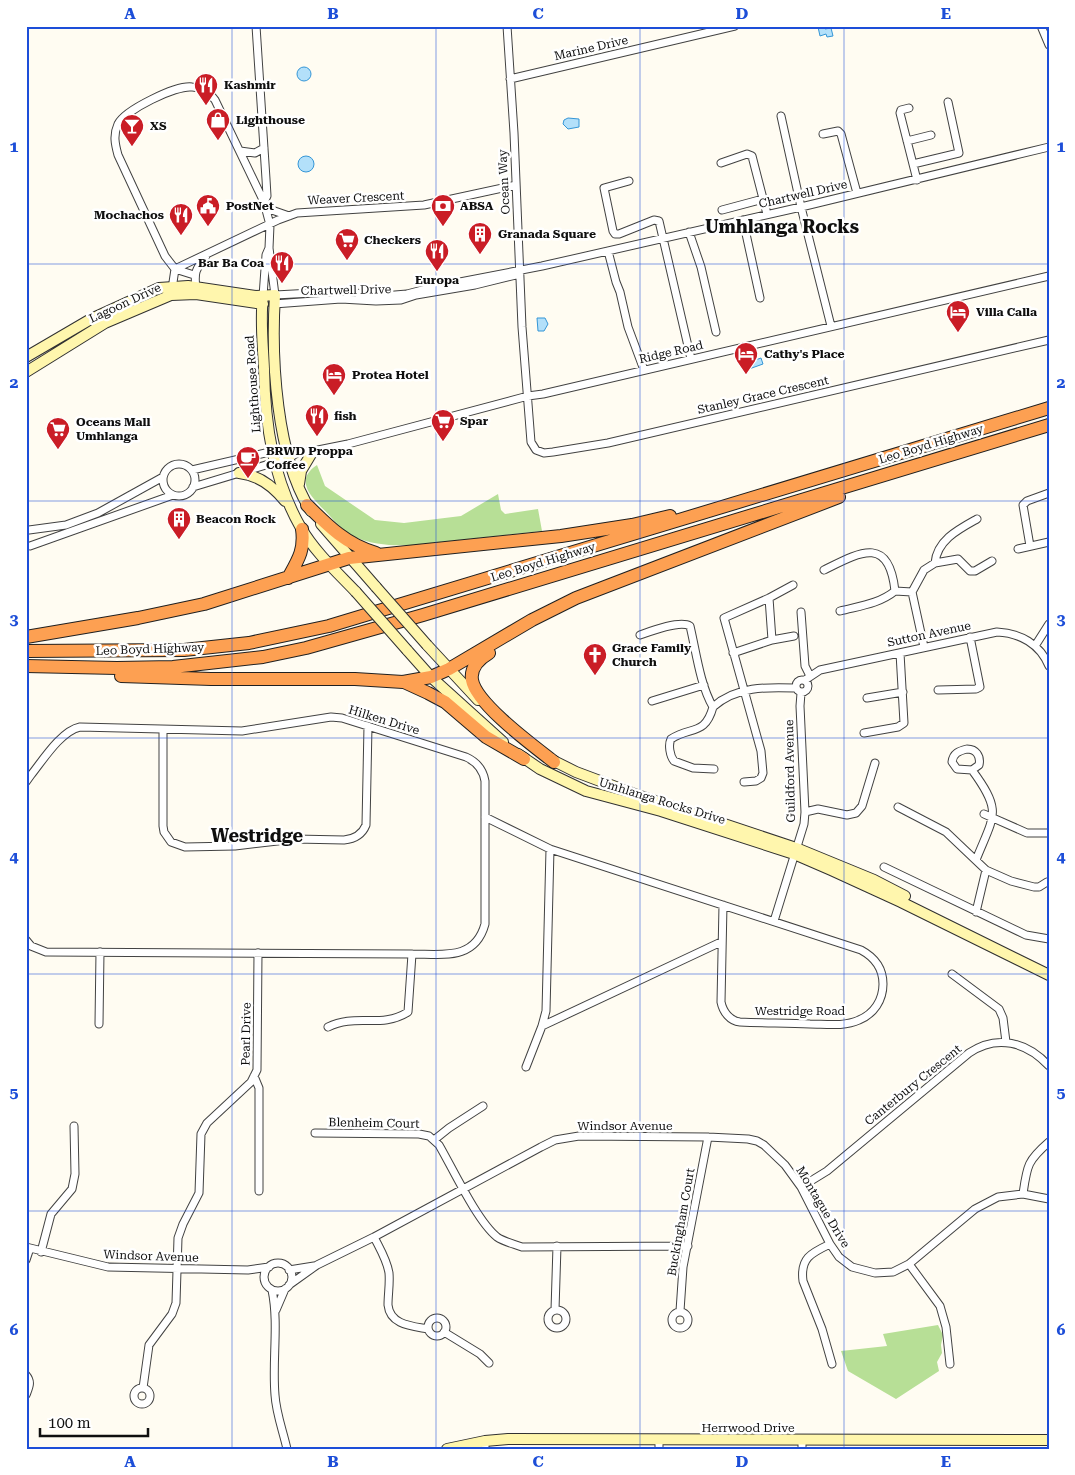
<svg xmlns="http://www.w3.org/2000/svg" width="1075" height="1475" viewBox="0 0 1075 1475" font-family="'Roboto Serif',serif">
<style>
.forest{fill:#b7df96}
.water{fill:#b3e0fa;stroke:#3596d6}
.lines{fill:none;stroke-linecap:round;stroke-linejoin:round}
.street-casing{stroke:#424242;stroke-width:9}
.secondary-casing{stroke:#313131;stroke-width:12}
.highway-casing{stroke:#202020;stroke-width:14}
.street{stroke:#fff;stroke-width:7}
.secondary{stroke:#fff6ad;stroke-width:10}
.highway{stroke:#fda052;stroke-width:12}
.secondary-bridge-casing{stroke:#313131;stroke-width:12;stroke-linecap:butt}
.secondary-bridge{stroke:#fff6ad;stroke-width:10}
.grid{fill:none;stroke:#1d4ed8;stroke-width:1;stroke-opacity:0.55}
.labels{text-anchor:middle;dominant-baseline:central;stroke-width:5;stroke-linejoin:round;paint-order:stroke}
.street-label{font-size:12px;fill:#0f0f0f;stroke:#fff}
.poi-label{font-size:12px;font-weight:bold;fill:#0f0f0f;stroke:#fff;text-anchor:start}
.district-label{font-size:18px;font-weight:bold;fill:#0f0f0f;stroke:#fff}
.neatline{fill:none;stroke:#1d4ed8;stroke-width:2}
.grid-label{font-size:16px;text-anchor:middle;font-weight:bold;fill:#1d4ed8}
</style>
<rect width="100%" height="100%" fill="#fffcf2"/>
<path class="forest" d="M317,465L325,486L375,520L404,523L461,516L498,494L501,510L505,514L538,509L542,531L412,545C393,546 373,545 355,537C344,531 337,524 329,515C316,501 291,482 317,465Z
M938,1325L943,1335L941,1345L942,1353L937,1362L939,1371L896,1399L848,1371L841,1351L887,1346L883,1334Z"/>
<path class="water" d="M824,26L825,29L831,28L833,36L827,37L826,34L820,36L818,27Z
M297 74a7 7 0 1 1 14 0a7 7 0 1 1-14 0Z
M568,118L579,119V127L568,129L563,124L564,120Z
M298 164a8 8 0 1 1 16 0a8 8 0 1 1-16 0Z
M537,318H545L548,324L544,331H538Z
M761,358L763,364L749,369L747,363Z"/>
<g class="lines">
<g class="street-casing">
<path id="street" d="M256,26L266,179L267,196L264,202
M507,26L514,133L522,327L531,442L536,450L544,453L553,452L608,443L1049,340
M1041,26L1049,45
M510,79L735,26
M909,108L901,110L900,113L917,180
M781,116L801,207L831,326
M823,134L838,131L841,134L857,193
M907,141L931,135
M240,151L255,153L264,148
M721,163L747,154L752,156L767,214
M913,164L959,153L948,102
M629,181L604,188L613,231L615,234H619L654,220L659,221L691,359
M266,208L289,216
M722,210L763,199
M743,220L760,298
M689,232L701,267L716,332
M608,251L616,282L620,292L628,327L644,370
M175,269L278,220L297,213L424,205L516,185
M175,269L194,275
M172,289L175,269L165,256L118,155C115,144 113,135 118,124C125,110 176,85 192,87C202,87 209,92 215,100L264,202L270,225L269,248L275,295L350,291L371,297L407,294L434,287L542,266L801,207L1049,147
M196,290C194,272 195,270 206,256
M263,296L266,255L269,248
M274,304L341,299L376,301L401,300L416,295L475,285L516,275
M299,452L313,451L348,444L528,396L543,394L1049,276
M163 480a16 16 0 1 1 32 0a16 16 0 1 1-32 0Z
M192,470L287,448L299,452L289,458L193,487
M29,530L66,525L98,513L163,477
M30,546L173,495
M1030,546L1023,505L1027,501L1049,493
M1018,549L1049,542
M935,563C937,540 959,529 977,519
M824,570C860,552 889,535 895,591
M769,598L772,640
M840,611C859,606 879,604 895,591L912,592
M801,612L805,666L810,676
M640,635C651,631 680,620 690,626C696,651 700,685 713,707C705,736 691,726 671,739C668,745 670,756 674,761L693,768L714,769
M1035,646L1049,624
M924,647L912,592L924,570L935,563L958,559L970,571H975L992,561
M733,653L772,640L794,636
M796 686a6 6 0 1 1 12 0a6 6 0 1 1-12 0Z
M805,680L820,670L997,632C1020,633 1040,644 1049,666
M938,690L976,689L980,687L970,637
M867,698L903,692
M652,701L704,685
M713,707C736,686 767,687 795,688
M163,730V826L164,832L171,842L185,847L235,846L295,839L344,840C354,839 362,835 366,825L368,726
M864,733L898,727L904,723L900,653
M967,749C976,749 981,756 979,765L972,770L957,769L952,762C953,753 959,751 967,749Z
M972,770C1003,812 994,815 976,860
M26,782L31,775C43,760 61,731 80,727L242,731L331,717L342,718L466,757C477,762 483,769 485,781V924C475,961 442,954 412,954L46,952L31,946L26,940
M744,782L756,781L761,778L763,773L761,751L724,618L769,598L793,585
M898,807L946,832L986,870L1011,881L1034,887H1039L1047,882
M805,812L818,809L847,815L856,813L862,806L875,763
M984,814L1027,833H1049
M485,817L550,849L861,950C874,957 883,968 883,984C883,1000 874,1014 859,1020C844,1027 825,1024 810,1024C786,1023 763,1023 740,1022C730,1021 723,1012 721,1002L723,905
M884,867L1026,935L1049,939
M976,912L986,870
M774,921L804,824L805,812L800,706L801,693
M952,974L999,1009L1003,1018L1006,1042
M99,1024L100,952
M542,1026L721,942
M328,1027C356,1013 381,1029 408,1012L412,954
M526,1067L542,1026L546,1011L550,849
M254,1076L259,1088V1191
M315,1133L419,1134L429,1136L439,1145C453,1169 477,1221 497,1237C504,1242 514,1244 522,1247L688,1246
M434,1140L449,1128L483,1106
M801,1187L827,1171L969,1053C997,1034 1027,1042 1049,1066
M1023,1194C1027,1166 1027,1161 1049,1142
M374,1237C380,1249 387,1260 389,1273C390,1284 388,1294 388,1305C390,1325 412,1326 428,1329
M830,1244C811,1253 800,1258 803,1281L822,1329L832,1364
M26,1247L108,1267L248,1270L269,1267
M41,1252L51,1214L72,1189L75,1174L74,1126
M26,1260L30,1248
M264 1277a14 14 0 1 1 28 0a14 14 0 1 1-28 0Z
M909,1264L940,1306L946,1327L950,1364
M289,1270L314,1266
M289,1285L317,1265L374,1237L541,1147L555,1140L579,1136L708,1137L748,1139L757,1141L764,1145L785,1165L801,1187L830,1244L839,1257L852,1267L875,1273L893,1272L909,1264L975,1209L998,1197L1023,1194L1049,1199
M272,1290C279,1324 272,1360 275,1395C276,1413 283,1431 287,1449
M276,1310L285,1289
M555,1310L557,1246
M548 1319a9 9 0 1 1 18 0a9 9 0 1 1-18 0Z
M680,1311L683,1267L708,1137
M672 1320a8 8 0 1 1 16 0a8 8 0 1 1-16 0Z
M428 1327a9 9 0 1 1 18 0a9 9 0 1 1-18 0Z
M444,1332L480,1354L489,1363
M26,1375C32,1382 29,1387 26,1395
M143,1388L149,1345L172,1314L176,1303L178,1238L183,1224L199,1193L201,1134L207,1123L251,1082L257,1070L258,953
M134 1396a8 8 0 1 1 16 0a8 8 0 1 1-16 0Z
M659,1440V1449
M485,1441V1449
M802,1449V1441"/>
</g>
<g class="secondary-casing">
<path id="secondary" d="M263,296C260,320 263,345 264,369C265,425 273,479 301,528C315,552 337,572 356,592
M26,357L91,319L159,288L188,286L256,296L275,295C271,358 276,457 311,511
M26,372L105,323L171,295L196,294L263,304
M239,473C259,475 273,486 285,501
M299,484L301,471L313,451
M321,524L376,587
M427,645L478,700
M407,650L431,677L503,742
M518,754L540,769L586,791L661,811L794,854L831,870L901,902L1049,975
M548,758L576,772L640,796L796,848L874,880L905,896
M447,1449L485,1441L508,1439L1049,1440"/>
</g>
<g class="highway-casing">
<path id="highway" d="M307,505C328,526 347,545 376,553
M288,578C298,560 305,550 302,529
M26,637L138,618L204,604L349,558L561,536L632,525L670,516
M26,651L184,650L249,643L329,626L1049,408
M489,653C479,659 470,667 472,680C476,704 535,747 554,762
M26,666L117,668L173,667L263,657L306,648L423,615L1049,425
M121,676L211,679H355L403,682L431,677L449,669L532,620L576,598L839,497
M404,682L428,693L445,702L486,737L524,759"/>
</g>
<use href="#street" class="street"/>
<use href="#secondary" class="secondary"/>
<use href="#highway" class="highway"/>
<g class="secondary-bridge-casing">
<path id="secondary-bridge" d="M376,587L427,645
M356,592L407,650"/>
</g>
<use href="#secondary-bridge" class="secondary-bridge"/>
</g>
<path class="grid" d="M232,26V1449M436,26V1449M640,26V1449M844,26V1449M26,264H1049M26,501H1049M26,738H1049M26,974H1049M26,1211H1049"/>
<defs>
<g id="restaurant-pin" transform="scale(1.25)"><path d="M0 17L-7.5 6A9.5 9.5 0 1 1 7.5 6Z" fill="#ca1d26" stroke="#fff"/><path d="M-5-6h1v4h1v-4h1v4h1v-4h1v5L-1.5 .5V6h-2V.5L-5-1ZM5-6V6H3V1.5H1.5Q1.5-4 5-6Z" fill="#fff"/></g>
<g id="shop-pin" transform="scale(1.25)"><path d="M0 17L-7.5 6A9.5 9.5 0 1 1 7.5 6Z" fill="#ca1d26" stroke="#fff"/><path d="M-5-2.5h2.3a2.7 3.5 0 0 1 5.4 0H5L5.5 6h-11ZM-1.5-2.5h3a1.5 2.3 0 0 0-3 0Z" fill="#fff"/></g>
<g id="bar-pin" transform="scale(1.25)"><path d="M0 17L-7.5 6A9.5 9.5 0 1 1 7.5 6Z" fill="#ca1d26" stroke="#fff"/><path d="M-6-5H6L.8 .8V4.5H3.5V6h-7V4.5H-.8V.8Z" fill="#fff"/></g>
<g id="civic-pin" transform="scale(1.25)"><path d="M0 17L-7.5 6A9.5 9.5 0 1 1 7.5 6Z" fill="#ca1d26" stroke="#fff"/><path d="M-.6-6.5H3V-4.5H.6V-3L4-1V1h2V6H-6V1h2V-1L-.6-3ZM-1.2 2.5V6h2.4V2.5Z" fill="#fff"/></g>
<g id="bank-pin" transform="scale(1.25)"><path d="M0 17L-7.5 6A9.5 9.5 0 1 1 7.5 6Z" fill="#ca1d26" stroke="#fff"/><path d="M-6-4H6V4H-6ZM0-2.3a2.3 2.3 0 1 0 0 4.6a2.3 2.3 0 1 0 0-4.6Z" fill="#fff"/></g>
<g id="building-pin" transform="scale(1.25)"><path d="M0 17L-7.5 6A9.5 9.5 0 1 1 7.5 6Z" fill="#ca1d26" stroke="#fff"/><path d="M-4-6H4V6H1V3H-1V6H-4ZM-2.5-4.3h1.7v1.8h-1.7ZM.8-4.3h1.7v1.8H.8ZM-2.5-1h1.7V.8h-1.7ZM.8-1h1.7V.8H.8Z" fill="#fff"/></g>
<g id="supermarket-pin" transform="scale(1.25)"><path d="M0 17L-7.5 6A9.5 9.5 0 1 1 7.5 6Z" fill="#ca1d26" stroke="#fff"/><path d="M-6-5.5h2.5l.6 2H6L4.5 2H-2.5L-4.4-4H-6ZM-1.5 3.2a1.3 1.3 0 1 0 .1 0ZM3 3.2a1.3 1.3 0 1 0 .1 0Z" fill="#fff"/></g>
<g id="hotel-pin" transform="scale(1.25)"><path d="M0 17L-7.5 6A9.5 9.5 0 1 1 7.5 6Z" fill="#ca1d26" stroke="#fff"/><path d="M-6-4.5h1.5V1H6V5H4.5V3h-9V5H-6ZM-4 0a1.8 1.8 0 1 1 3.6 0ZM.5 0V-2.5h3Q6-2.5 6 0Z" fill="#fff"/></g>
<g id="cafe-pin" transform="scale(1.25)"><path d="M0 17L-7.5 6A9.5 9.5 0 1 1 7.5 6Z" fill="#ca1d26" stroke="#fff"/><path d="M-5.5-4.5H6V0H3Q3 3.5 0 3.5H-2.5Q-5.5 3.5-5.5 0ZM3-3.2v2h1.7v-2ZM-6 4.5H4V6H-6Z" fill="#fff"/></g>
<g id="church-pin" transform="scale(1.25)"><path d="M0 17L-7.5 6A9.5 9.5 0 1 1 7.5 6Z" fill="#ca1d26" stroke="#fff"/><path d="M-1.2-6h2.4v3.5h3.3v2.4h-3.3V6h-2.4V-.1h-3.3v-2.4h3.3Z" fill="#fff"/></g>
</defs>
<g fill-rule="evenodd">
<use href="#restaurant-pin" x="206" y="85"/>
<use href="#shop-pin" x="218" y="120"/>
<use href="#bar-pin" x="132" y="126"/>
<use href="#civic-pin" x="208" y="206"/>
<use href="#bank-pin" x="443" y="206"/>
<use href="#restaurant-pin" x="181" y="215"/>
<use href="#building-pin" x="480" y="234"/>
<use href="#supermarket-pin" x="347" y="240"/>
<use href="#restaurant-pin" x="437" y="251"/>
<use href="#restaurant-pin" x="282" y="263"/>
<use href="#hotel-pin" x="958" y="312"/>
<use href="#hotel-pin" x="746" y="354"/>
<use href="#hotel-pin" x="334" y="375"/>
<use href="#restaurant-pin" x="317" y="416"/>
<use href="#supermarket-pin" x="443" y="421"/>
<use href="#supermarket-pin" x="58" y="429"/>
<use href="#cafe-pin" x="248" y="458"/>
<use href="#building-pin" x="179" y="519"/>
<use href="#church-pin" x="595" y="655"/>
</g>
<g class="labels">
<g class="street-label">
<text transform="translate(591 48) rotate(-13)">Marine Drive</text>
<text transform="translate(504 182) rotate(-93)">Ocean Way</text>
<text transform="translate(803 194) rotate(-13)">Chartwell Drive</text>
<text transform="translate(356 198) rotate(-3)">Weaver Crescent</text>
<text transform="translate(346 290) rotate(-1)">Chartwell Drive</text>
<text transform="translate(125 303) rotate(-25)">Lagoon Drive</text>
<text transform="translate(671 352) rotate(-13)">Ridge Road</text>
<text transform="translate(253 384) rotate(-94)">Lighthouse Road</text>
<text transform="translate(763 395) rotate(-13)">Stanley Grace Crescent</text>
<text transform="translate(931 444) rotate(-17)">Leo Boyd Highway</text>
<text transform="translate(543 562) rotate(-17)">Leo Boyd Highway</text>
<text transform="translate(929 634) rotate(-12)">Sutton Avenue</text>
<text transform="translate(150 649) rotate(-2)">Leo Boyd Highway</text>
<text transform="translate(384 720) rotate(17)">Hilken Drive</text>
<text transform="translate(790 771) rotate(-91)">Guildford Avenue</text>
<text transform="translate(662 801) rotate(17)">Umhlanga Rocks Drive</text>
<text x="800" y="1011">Westridge Road</text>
<text transform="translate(246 1034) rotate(-89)">Pearl Drive</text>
<text transform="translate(913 1085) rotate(-39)">Canterbury Crescent</text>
<text transform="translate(374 1123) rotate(1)">Blenheim Court</text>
<text x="625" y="1126">Windsor Avenue</text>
<text transform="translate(823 1207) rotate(59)">Montague Drive</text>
<text transform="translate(681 1222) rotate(-80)">Buckingham Court</text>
<text transform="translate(151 1256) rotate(2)">Windsor Avenue</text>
<text x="748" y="1428">Herrwood Drive</text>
</g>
<g class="poi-label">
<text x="224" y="85">Kashmir</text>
<text x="236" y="120">Lighthouse</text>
<text x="150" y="126">XS</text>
<text x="226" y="206">PostNet</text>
<text x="460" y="206">ABSA</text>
<text x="164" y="215" text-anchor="end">Mochachos</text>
<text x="498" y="234">Granada Square</text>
<text x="364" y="240">Checkers</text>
<text x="264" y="263" text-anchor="end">Bar Ba Coa</text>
<text x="437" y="280" text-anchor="middle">Europa</text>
<text x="976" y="312">Villa Calla</text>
<text x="764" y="354">Cathy's Place</text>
<text x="352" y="375">Protea Hotel</text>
<text x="334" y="416">fish</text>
<text x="460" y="421">Spar</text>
<text x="76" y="422">Oceans Mall<tspan x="76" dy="14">Umhlanga</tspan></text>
<text x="266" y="451">BRWD Proppa<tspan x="266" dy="14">Coffee</tspan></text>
<text x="196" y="519">Beacon Rock</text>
<text x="612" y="648">Grace Family<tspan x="612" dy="14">Church</tspan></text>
</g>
<g class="district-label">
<text x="782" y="226">Umhlanga Rocks</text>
<text x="257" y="835">Westridge</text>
</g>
</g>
<rect width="1075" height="1475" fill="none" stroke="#ffffff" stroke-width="55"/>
<path d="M40 1428v8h108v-8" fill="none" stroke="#0f0f0f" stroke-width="2.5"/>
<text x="48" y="1428" font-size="15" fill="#0f0f0f" stroke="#ffffff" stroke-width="4" paint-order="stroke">100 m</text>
<rect x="28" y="28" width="1020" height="1420" class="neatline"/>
<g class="grid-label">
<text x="130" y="19">A</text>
<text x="333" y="19">B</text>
<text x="538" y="19">C</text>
<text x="742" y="19">D</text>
<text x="946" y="19">E</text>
<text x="14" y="152">1</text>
<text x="1061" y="152">1</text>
<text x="14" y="388">2</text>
<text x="1061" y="388">2</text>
<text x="14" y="625">3</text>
<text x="1061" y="625">3</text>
<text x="14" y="862">4</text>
<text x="1061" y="862">4</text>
<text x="14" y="1098">5</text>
<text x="1061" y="1098">5</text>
<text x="14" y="1335">6</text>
<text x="1061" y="1335">6</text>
<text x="130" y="1467">A</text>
<text x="333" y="1467">B</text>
<text x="538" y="1467">C</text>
<text x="742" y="1467">D</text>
<text x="946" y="1467">E</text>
</g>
</svg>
